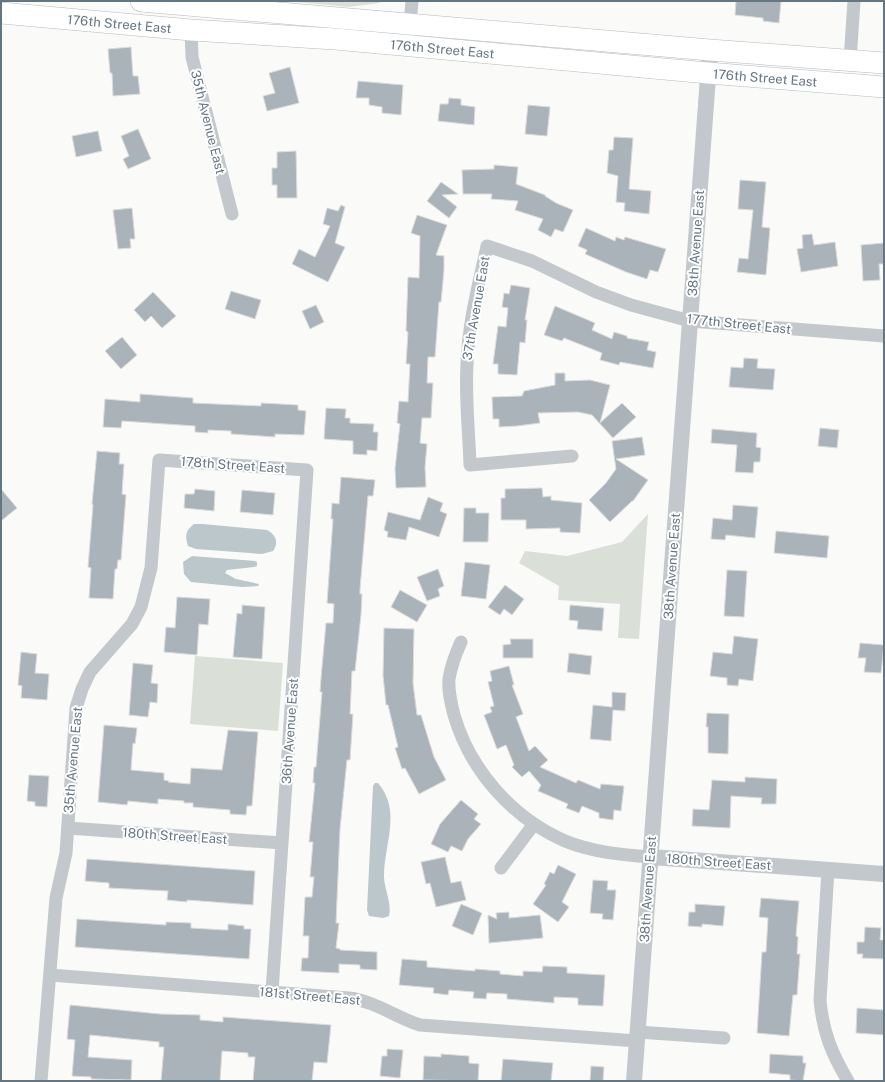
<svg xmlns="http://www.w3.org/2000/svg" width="885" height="1082" viewBox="0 0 885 1082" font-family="'Public Sans',sans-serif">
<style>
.green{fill:#dadfd7}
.water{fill:#bbc7cb}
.building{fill:#aab3b9;stroke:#dcdcda}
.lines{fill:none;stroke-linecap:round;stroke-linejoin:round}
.primary-casing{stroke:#b5babe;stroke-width:22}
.minor{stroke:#c3c8cc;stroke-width:13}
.tertiary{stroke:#c3c8cc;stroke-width:16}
.primary{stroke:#fff;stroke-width:21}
.labels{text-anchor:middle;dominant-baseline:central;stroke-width:4;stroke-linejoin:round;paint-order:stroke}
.street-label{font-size:13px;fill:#657683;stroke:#fff}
</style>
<rect width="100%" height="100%" fill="#fafaf8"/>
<path class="green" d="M287,1H382L379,3L349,7Z
M648,514L639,639L618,638L620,604L558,600L559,586L519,563L525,551L567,556L622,542Z
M195,656L283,663L278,731L190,724Z"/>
<path class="water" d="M194,524H203L267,530C276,535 279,542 273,551L262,554L196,549L188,546C185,536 185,531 194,524Z
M192,556L255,561L257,562V566L254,567L227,570L225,573L236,579L259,584L258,586L242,587L191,582L184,574L183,562Z
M375,783H378C402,811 384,844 384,876C384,889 392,902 389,916L383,918L369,916L367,910L373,786Z"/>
<path class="building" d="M736,1H781L779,23L763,21V18L735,15Z
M131,47L133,76H138L140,94L113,96L112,73H110L108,49Z
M290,67L299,103L267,111L263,96L275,93L269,73Z
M358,81L403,85L401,115L382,113V107L369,105V98H356Z
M449,98L461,99V105L475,107L474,125L438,121L440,104H448Z
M528,105L550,107L547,136L525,134Z
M138,129L151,159L128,169L123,159L129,156L121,136Z
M98,131L102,151L76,157L72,136Z
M614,137L633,138L629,189L651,191L649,214L624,211L625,203L616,202L618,176L607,173L609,150H613Z
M296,151L297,198H277V185H272V168H277V152Z
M494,165L518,167L516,184L545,195V196L556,203L573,210L563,232L555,229L551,237L538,230L543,219L515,210L518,201L491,199L492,194H463L462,170L494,169Z
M740,180L766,182L762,227L770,228L766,275L737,272L739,258L748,259L753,210L738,209Z
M441,182L458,194L442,195L457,207L449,218L427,201Z
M341,205L345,207L335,243L345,247L328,282L292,264L299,249L315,257L330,226L323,224L327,208L338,211Z
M132,208L135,239H130L131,248L118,249L113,210Z
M417,215L447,225L436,255L444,256V270L441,302H439L435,357H428L427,383H433L431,418H422L420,443L427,444L425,467L426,487L396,488L395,469L400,424L397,423L399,401L408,402L410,364H406L408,332L406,331L408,277L419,278L420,236L411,233Z
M586,228L615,241L616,237L624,240L625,237L666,249L658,272L650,270L647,279L626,272L585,254L587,250L578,246Z
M812,234L814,245L835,242L838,266L801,272L797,249L803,248L802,235Z
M884,243V264H879L880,280L863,281L861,245Z
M511,285L530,288L525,320H527L525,343L520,342L517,375L498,374V364H493L498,326L506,327L508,308L502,307L504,293L509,294Z
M231,291L261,300L255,319L225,309Z
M153,292L176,316L162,328L151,316L145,322L134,310Z
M316,305L324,322L310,329L302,311Z
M555,306L595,323L592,330L612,339L614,332L627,336V338L649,342L647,350L656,352L653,368L620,362L619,365L600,360L602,353L564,338L562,341L544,335Z
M122,337L137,355L121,369L105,351Z
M744,358L758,359L757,368L775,369L773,390L729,387L731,367L743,368Z
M555,373H565V381L590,380L610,385L600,423L622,403L636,417L613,438L592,415L578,412L538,413L540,423L517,426L499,427V419H493L492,397L522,396L524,391L555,385Z
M140,394L193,398V403L261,406V403L298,405V410L306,411L304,435L275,434V437L231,434V431L208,430V433L195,432V426L122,421L121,428L103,427L105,399L140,402Z
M326,408L346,409L345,418H350V423L374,424L373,432H378L377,451L367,450V455L353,454V441L324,439Z
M820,428L839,430L837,448L818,446Z
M712,429L757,433L756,447L761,448L760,462H754L753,473L735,472L737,445L711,443Z
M642,437L645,455L616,459L648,480L633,501H632L610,522L589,500L606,483L616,469L612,441Z
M97,451L120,453L119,464H124L122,494L126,495L121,560H118L117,569H115L113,599L89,598L91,568L88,567L93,505L92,504Z
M341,477L375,480L373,496H368L360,589V594H362L361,615L355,671H352L350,714H353L350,760H347L340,829L336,923H339L336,948L340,949V950L377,952V970L360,969V965L339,964V973L301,971L302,958H308L309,936H303L305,897H312L314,877H310L313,842H309L315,783H313L314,767H316L322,692H320L321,678L326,623H333L334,604L327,603L333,519H331L332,503L339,504Z
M542,488L543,497L551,496V500L582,503L580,533L560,532V528L526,529V520H501V498H505V489Z
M1,489L17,508L1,521Z
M195,489L215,491L214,511L184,508L185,494H194Z
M242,490L275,493L273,515L240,512Z
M428,497L443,503L440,511L447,514L439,537L409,527L406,540L387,537L388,532L384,530L388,512L420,520Z
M733,505L758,507L755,538L726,535L725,540L711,539L713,518L732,520Z
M464,508H476V513H489L488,542H463Z
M776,531L829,536L827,558L774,553Z
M465,562L490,565L486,599L461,596Z
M438,569L444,586L438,589L440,596L427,601L417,577Z
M727,570L747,571L744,617L724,616Z
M505,585L524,599L512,615L504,609L500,615L488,607Z
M400,590L427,605L417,622L391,607Z
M177,597L210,599L208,625L199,624L197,655L164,652L166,627L175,628Z
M242,605L265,607L262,659L233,657L237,613L242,614Z
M570,605L604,608L602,631L577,629L578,621L569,620Z
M384,628L414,629L413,683L417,715H421L434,757L446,780L419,794L405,768L402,769L395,748L398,747L388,705H386L383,675Z
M734,636L758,639L753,681L739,679L738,686L727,685V678L710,676L713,652L732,654Z
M510,639H533V658H503V645L511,644Z
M860,643L884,645L881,673L864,672L866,658H858Z
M21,652L37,654L35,673L49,674L47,700L21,698L22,686L18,685Z
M569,653L592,656L590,675L567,672Z
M133,663L153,665L151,683L158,684L157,703L150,702L148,717L129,715Z
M509,666L514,685H512L523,714L516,717L529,751L535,746L548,760L540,767L576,783L578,780L600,789L601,784L624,786L621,811L614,810L613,820L599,818V813L582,806L579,813L566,808L568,804L538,791L541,785L529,771L522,777L512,767L514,765L506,745L497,749L484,715L492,712L490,707L494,706L488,682L492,681L490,671Z
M612,692L626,693L625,711L613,710L611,741L590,739L593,705L612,707Z
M707,713L729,714L728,754L708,753V727H706Z
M104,725L137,728L135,744L133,743L131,770L164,773V780L169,781L168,782L190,784L191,768L222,770L228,730L258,732L252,806H247L246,815L230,814V810L193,807V803H184V801L158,799V804L128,801L127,805L98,802Z
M29,775L49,776L47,807L35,806V802L27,801Z
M745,777L777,779L776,804H761L762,798L731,796L730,828L692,826L693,809L709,810L712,780L745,782Z
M461,800L478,814L474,819L481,824L468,839L462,851L451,846L448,852L431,844L440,824Z
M445,857L451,883L461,881L466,900L436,907L430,883L426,884L421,862Z
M87,859L255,871L253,905L187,900V902L167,900L168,891L109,888V883L85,881Z
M558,865L576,874L562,902L569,907L558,922L533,904L546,885L544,884L550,872L554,874Z
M593,880L608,881L607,890H616L613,920L602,919L603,914L590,913Z
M761,898L799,901L796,936L798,937L797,954H800L797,995H793L789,1036L757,1033L762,952H766L768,918L759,917Z
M461,904L482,913L473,935L452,926Z
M695,904L725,906L723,926L702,924V927L688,926L689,912H695Z
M509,912V918L540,915L543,938L489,943L488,915L497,919L496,913Z
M77,919L166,925V922L191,923V928L225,930H228V924L244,926V929H251L249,959L75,947Z
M865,927L881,928L880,940H884V959L862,958L863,954H857V942H864Z
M402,959L427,961V967L475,971V969L500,971V974L523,976V971L542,972L543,966L567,967V973L605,975L603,1006L578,1005V998L554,997V1003L507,999V994L487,993L486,999L473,998L474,992L449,990L448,995L433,993L434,988L399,985Z
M70,1005L160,1014L200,1015V1020L223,1022V1017L331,1025L327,1063L314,1062L312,1081H253L255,1057H248V1053L222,1051L220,1081H161L164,1047H159V1042L90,1035L88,1057L132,1060L131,1080L91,1079V1077L72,1076L75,1040L67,1039Z
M857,1008L884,1010V1035L856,1033Z
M387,1049L403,1050L400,1078L380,1076L382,1056H387Z
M441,1054L469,1056V1063L479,1064L478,1081L423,1080L424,1056L441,1057Z
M770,1054L803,1056V1063H806L803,1081L790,1080V1075L769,1073Z
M503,1059L553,1063L551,1081H501Z
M591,1066L604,1067L603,1081H590Z"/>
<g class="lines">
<g class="primary-casing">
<g id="primary">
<path d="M141,1L710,50L884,63"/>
<path id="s1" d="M1,13L191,30L335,39L708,73L884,87"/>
</g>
</g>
<path class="minor" d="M191,30L192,57L232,214
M408,46L412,1
M850,61L854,1
M572,456L470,465C469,432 465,398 467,364C468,324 479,284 487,246L532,261L596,292L631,305L690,321L884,336
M461,642C456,653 451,666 449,679C448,691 451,703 454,715C470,770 512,818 565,841C592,852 622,855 651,857
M68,828L282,843
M501,868L534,824
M828,870L820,1000C823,1033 832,1054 848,1081
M50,975L349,998C375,1001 395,1017 420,1025L637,1041
M638,1032L724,1038
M41,1081L56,898L66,853L76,708L82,689L90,672L132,624L141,607L151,568L159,460L307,470L272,992"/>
<path class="tertiary" d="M651,857L884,874
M634,1081L710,50"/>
<use href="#primary" class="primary"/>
</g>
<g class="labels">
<g class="street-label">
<text stroke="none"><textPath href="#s1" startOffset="119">176th Street East</textPath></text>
<text stroke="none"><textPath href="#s1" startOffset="443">176th Street East</textPath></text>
<text stroke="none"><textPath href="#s1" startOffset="767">176th Street East</textPath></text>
<text transform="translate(208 122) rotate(76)">35th Avenue East</text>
<text transform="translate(696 243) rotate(-86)">38th Avenue East</text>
<text transform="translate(476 308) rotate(-80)">37th Avenue East</text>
<text transform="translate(739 324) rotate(6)">177th Street East</text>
<text transform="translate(233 465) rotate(4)">178th Street East</text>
<text transform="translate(672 566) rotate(-86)">38th Avenue East</text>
<text transform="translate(290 731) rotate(-86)">36th Avenue East</text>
<text transform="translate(73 760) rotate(-85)">35th Avenue East</text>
<text transform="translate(175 836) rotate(4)">180th Street East</text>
<text transform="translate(719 862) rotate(4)">180th Street East</text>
<text transform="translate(648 889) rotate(-86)">38th Avenue East</text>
<text transform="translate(310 996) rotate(5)">181st Street East</text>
</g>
</g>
<rect width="885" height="1082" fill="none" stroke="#657683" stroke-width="4"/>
</svg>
